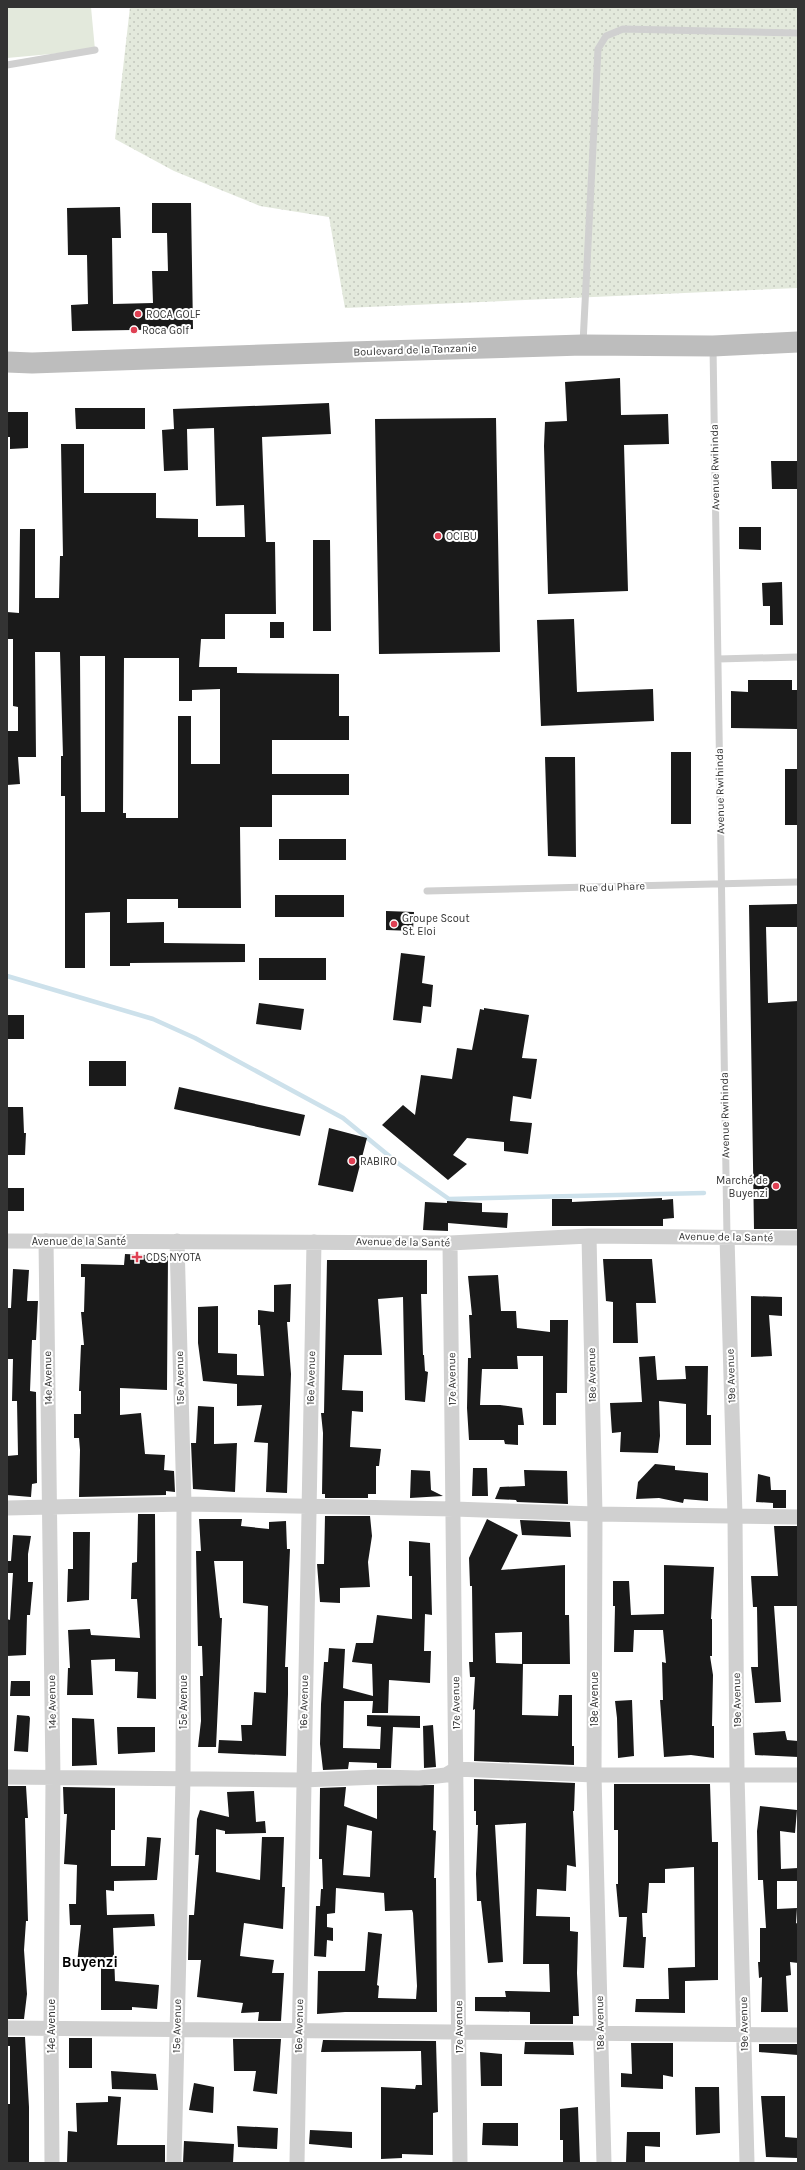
<svg xmlns="http://www.w3.org/2000/svg" width="805" height="2170" viewBox="0 0 805 2170" font-family="Karla,sans-serif">
<style>
.green{fill:url(#green-dots)}
.pitch{fill:#e3e9dc}
.lines{fill:none;stroke-linecap:round;stroke-linejoin:round}
.stream{stroke:#cde1eb;stroke-width:4.5}
.building{fill:#1a1a1a;fill-rule:evenodd}
.lane{stroke:#d0d0d0;stroke-width:7}
.street{stroke:#d0d0d0;stroke-width:15}
.secondary{stroke:#bdbdbd;stroke-width:21}
.poi-dot{fill:#df4053;stroke:#fff;stroke-width:1.5}
.labels{text-anchor:middle;dominant-baseline:central;stroke-width:4;stroke-linejoin:round;paint-order:stroke}
.poi-label{font-size:11px;fill:#333;stroke:#fff;text-anchor:start}
.street-label{font-size:11px;fill:#333;stroke:#fff}
.district-label{font-size:15px;font-weight:bold;fill:#000;stroke:#fff}
</style>
<defs>
<pattern id="green-dots" width="8" height="8" patternUnits="userSpaceOnUse"><rect width="8" height="8" fill="#e3e9dc"/><path d="M2 2h.1M6 6h.1" fill="none" stroke="#c3c8bd" stroke-width="1.8" stroke-linecap="round"/></pattern>
</defs>
<rect width="100%" height="100%" fill="#fff"/>
<path class="green" d="M130,7H798V288L345,308L329,217L260,206L174,171L115,139Z"/>
<path class="pitch" d="M7,7H91L95,50L7,58Z"/>
<g class="lines">
<path class="stream" d="M7,976L153,1019L195,1038L343,1118L399,1164L449,1199L704,1193"/>
</g>
<path class="building" d="M152,203H191L193,329L72,331L71,305L88,304L87,255H68L67,208L120,207L121,238H112L113,304L153,303L152,271H168L167,233H152Z
M620,378L621,415L668,414L669,444L624,445L628,591L548,594L544,446L545,422L567,421L565,382Z
M329,403L331,434L262,437L266,542H275L276,614H225V639H201L199,667H237V673L339,674V716H349V740H272V774H349V795H272V827H240L241,908H178V899H127V923L164,922V943L245,944V962L130,963V966H110V912L85,913V968H65V796H61V756H63L60,652H35L36,757H18L20,784L7,785V731H18V707L13,706V639H7V612L19,613L20,529H35V598H59L60,556H63L61,444H84V493H156V518L198,519V537H245L244,505L216,506L214,428L187,429L188,470L164,471L162,430L174,429L173,409ZM80,656H105V812H81ZM124,658H179V701H192V690L220,689V764H191V716H178V818H126V813H123Z
M75,408H145V429H76Z
M7,412H28V448L10,449V437H7Z
M496,418L500,652L379,654L375,419Z
M771,461H798V489H772Z
M739,527H761V550L739,549Z
M313,540H330L331,631H313Z
M782,582L783,625H770V606H763L762,583Z
M574,619L577,692L653,689L654,721L541,726L537,620Z
M270,622H284V638H270Z
M748,680H792V690H798V729L731,728V691L748,692Z
M671,752H691V824H671Z
M545,757H575L576,857L548,856Z
M785,769H798V825H785Z
M279,839H346V860H279Z
M275,895H344V917H275Z
M798,904V927H766L768,1003L798,1001V1229H754L749,905Z
M386,911L414,912L413,931L386,930Z
M401,953L425,956L422,983L433,985L431,1007L423,1006L421,1023L393,1020Z
M259,958H326V980H259Z
M259,1003L304,1009L301,1030L256,1024Z
M484,1008L529,1015L522,1058L537,1059L531,1099L513,1096L510,1121L532,1123L528,1154L504,1151V1142L467,1138L453,1155L467,1164L448,1180L382,1125L403,1105L415,1115L421,1075L452,1079L457,1048L472,1050L480,1009L484,1010Z
M7,1015H24V1039H7Z
M89,1061H126V1086H89Z
M179,1087L305,1115L300,1136L174,1109Z
M7,1107H23L24,1133H26L25,1155H7Z
M329,1128L367,1138L353,1192L318,1185Z
M7,1188H24V1211H7Z
M662,1198V1200L673,1199L674,1218L663,1219V1226H552V1199H572V1202Z
M447,1201L482,1203V1212L508,1213L507,1228L448,1223V1231L423,1230L425,1202L447,1203Z
M125,1254L168,1256L167,1390L120,1388V1415L141,1413L145,1454L165,1455L164,1470L174,1471L175,1492L166,1491V1495L79,1497L80,1450L79,1438H74V1414H81V1391H79L81,1345H84L81,1312H84L85,1277H81V1264L124,1265Z
M603,1259H652L656,1303H636L638,1343H613V1302L606,1301Z
M327,1260H427V1294H421L423,1355H424L425,1371L428,1372L425,1402L405,1400L403,1297L378,1299L382,1355H344L342,1390L363,1391V1412L352,1411L350,1447L381,1449L379,1466H376V1494H368V1498H325V1494H322L323,1433L321,1413H324Z
M13,1269L29,1270L27,1301H38L36,1340H32L30,1391L36,1392L37,1483L32,1484L31,1497L7,1495V1456L18,1455L17,1401H12L13,1359H7V1308H11Z
M498,1275L501,1311H516L517,1328L550,1332V1320H568L567,1393H556V1425H543V1356H517L518,1369H482L480,1405H500L522,1408L524,1425H518V1445L505,1444L504,1440H469L467,1408L468,1358H471L469,1315H472L468,1276Z
M291,1284L290,1322H287L291,1374L287,1493L266,1492L268,1443L254,1442L262,1405L237,1406V1384L203,1381L198,1343V1307L218,1306V1353L237,1354V1383V1375L264,1376L260,1325H258V1310L274,1312V1285Z
M751,1296L782,1297V1316L769,1315L772,1356L751,1357Z
M655,1356L657,1380L686,1379L685,1366H708L707,1415H711V1445H686V1404L659,1401L660,1436L658,1453L620,1452L621,1432L612,1433L610,1403L642,1402L639,1357Z
M198,1406L214,1407V1444L237,1443L235,1492L193,1489L191,1443H196Z
M655,1464L675,1466V1470L708,1473V1501L684,1499L683,1503L659,1498L636,1499L638,1482Z
M473,1468H487L488,1496H472Z
M411,1470L430,1471L431,1490L443,1496L410,1498Z
M524,1470L567,1471L568,1504L517,1502L516,1500L495,1499L500,1487L525,1486Z
M758,1474L770,1477L771,1490H786V1508H773V1503L756,1502Z
M138,1514H155L156,1699L137,1698L138,1672L115,1671V1659L91,1660L93,1695H67L68,1668H70L68,1630L90,1629L91,1635L140,1638L137,1599H131L132,1563L137,1562Z
M325,1516H370L372,1536L368,1562L370,1587L340,1588V1603L320,1602L317,1564H324Z
M199,1519H242L241,1526L269,1529V1522L286,1521L287,1549H290L285,1667H288V1694L286,1756L218,1753L219,1740L242,1741L241,1725H252L254,1692L266,1693L268,1606L243,1603V1561H214L220,1618H222L216,1747H198L201,1721L200,1676H203L202,1646H198L196,1551H201Z
M487,1519L518,1535L501,1570L565,1565V1615H569L570,1664H522V1632L495,1633L496,1663L523,1664L522,1715L558,1716L559,1695H572V1746H574V1765L474,1761L475,1709L473,1710L475,1677H470L469,1662H473L472,1586H470L469,1558Z
M520,1520L570,1522L571,1537L522,1535Z
M774,1526H798V1606H774L781,1702L755,1703L751,1667H758L757,1607H753L751,1576H778Z
M73,1532H90L89,1600L67,1602L68,1569H73Z
M13,1535L31,1536L28,1554V1582H33L30,1615H27L26,1655L7,1656V1619L10,1620L13,1573H7V1561H11Z
M409,1541L430,1543L432,1615L425,1614L424,1651H431L430,1683L389,1680L388,1713H372L373,1701H344L343,1748L380,1749L381,1727L367,1726V1715L420,1716V1728L393,1727L391,1768H377V1763L349,1762L348,1769L323,1770L320,1744L321,1704L324,1662H328L329,1648L345,1649L343,1688L373,1696L372,1664L352,1662L356,1643H373L377,1615L412,1619V1576H409Z
M664,1565L714,1567L711,1619H712V1656H710L713,1675L712,1726H714V1758L691,1755L664,1757L660,1700H663L662,1662L666,1663L663,1630H634L633,1652H614L615,1606H613V1581H629L631,1615L664,1614Z
M11,1681H30V1696H10Z
M632,1700L634,1756L618,1758L617,1718L615,1701Z
M17,1715L29,1716L30,1718L28,1752L14,1751Z
M72,1718L94,1719L97,1765L72,1766Z
M433,1725L436,1767L424,1768L423,1726Z
M117,1727H155V1752L118,1754Z
M785,1731L787,1740L798,1741V1757L755,1755L753,1733Z
M474,1779L575,1783L574,1811H573L576,1867L567,1865L566,1891L537,1889L536,1916L570,1917V1931L578,1932L577,1973L579,2016H573V2024H530V2012L475,2011V1997H506L505,1991L550,1992L549,1964H523L526,1823L495,1825L503,1962L488,1963L481,1901H477L476,1874L478,1825H476V1811H474Z
M614,1784H710L712,1842H718V1980L685,1981V2013L635,2012L636,1999H669L668,1968L695,1967L694,1867L665,1869V1883H649L647,1913H642L643,1937H646L644,1968L623,1967L627,1917H619L616,1884H618V1830H614Z
M434,1785L433,1830L436,1831L434,1878H436L437,2012H345L317,2014L318,1971H365L368,1932L382,1934L377,1985L379,1986L378,1998L416,1999L417,1986L413,1913L412,1910L385,1911L384,1893L336,1888L335,1913L327,1914V1927L333,1928V1941L327,1940L326,1957L314,1956L316,1906H320L321,1889H323L322,1859H319L320,1788L346,1787L344,1806L377,1819V1786ZM347,1825L372,1831L370,1877L343,1875Z
M7,1786H26L28,1818H25L28,1921H26L24,1950L27,1994L24,2019H7Z
M63,1787L115,1788V1830H111V1866H145L147,1837L161,1838L157,1880L114,1881V1891L106,1890L107,1915L154,1914L155,1926L113,1928L115,1981L159,1985L157,2009L132,2007V2010H101V1967L77,1964L81,1925H70L69,1904H76L77,1865L64,1864L67,1814H64Z
M254,1791L256,1822L265,1821L266,1833L225,1834V1831L216,1829V1872L260,1880L262,1837H284L282,1887H285L283,1929L244,1923L240,1956L274,1960L272,1973H284L281,2021H258L259,2012L241,2013L243,2003L197,1997L201,1960H188L189,1915H194L199,1855H195L197,1819L200,1810L229,1817L227,1792Z
M760,1806L797,1810L795,1833L780,1831L781,1869L798,1868V1881H777V1909L797,1908L796,1923L798,1924V1963L790,1962L791,1975L786,1976L788,2012H761L762,1977L759,1978L758,1962H760V1928H766L763,1880H758L757,1831Z
M7,2037H25L29,2107V2163H8L7,2104H10V2046H7Z
M69,2038H92V2068H69Z
M233,2039H281L277,2094L253,2091L256,2071H234Z
M323,2040L436,2041L438,2112L433,2113V2155L402,2154V2158L381,2159V2087L415,2089L416,2085H422L421,2051L321,2052Z
M525,2042H573L574,2055L524,2054Z
M631,2043H673V2077L663,2075V2089L621,2087V2073L632,2074Z
M759,2044H798V2055L759,2052Z
M480,2052L502,2054V2086H481Z
M111,2071L156,2074L158,2090L112,2089Z
M194,2083L214,2087L213,2113L189,2110Z
M695,2087H719L720,2133L696,2135Z
M108,2096L121,2097L117,2145H165V2163H67L68,2131L77,2132L76,2103L108,2102Z
M761,2096H785V2137L798,2138V2158L766,2157Z
M578,2107L580,2163H563V2140H560V2109Z
M483,2123H518V2146L482,2145Z
M237,2126L278,2128L277,2149L238,2147Z
M310,2130L352,2132V2148L309,2144Z
M627,2132H660V2147L645,2146V2163H626Z
M184,2141L234,2144L233,2163H183Z"/>
<g class="lines">
<path class="lane" d="M7,65L95,50
M583,343L598,49L606,36L623,29L798,33
M713,347L727,1237
M718,659L798,657
M427,891L798,882"/>
<path class="street" d="M589,1236L595,1514L594,1775L604,2163
M727,1237L735,1516L737,1774L747,2163
M7,1241L450,1243L589,1236L798,1238
M46,1241L53,1779L51,2028L52,2163
M450,1243L460,2163
M7,1508L184,1504L454,1509L595,1514L798,1517
M7,1777L302,1780L379,1777L419,1778L446,1775L456,1769L594,1775H798
M7,2028L798,2035
M174,2163L183,1778L184,1504L177,1241
M297,2163L314,1242"/>
<path class="secondary" d="M7,362L32,363L351,352L583,345L713,346L798,342"/>
</g>
<g class="poi-dot">
<circle cx="138" cy="314" r="4"/>
<circle cx="134" cy="330" r="4"/>
<circle cx="438" cy="536" r="4"/>
<circle cx="394" cy="924" r="4"/>
<circle cx="352" cy="1161" r="4"/>
<circle cx="776" cy="1186" r="4"/>
<path d="M135 1251h4v4h4v4h-4v4h-4v-4h-4v-4h4z"/>
</g>
<g class="labels">
<g class="poi-label">
<text x="146" y="314">ROCA GOLF</text>
<text x="142" y="330">Roca Golf</text>
<text x="446" y="536">OCIBU</text>
<text x="402" y="918">Groupe Scout<tspan x="402" dy="13">St. Eloi</tspan></text>
<text x="360" y="1161">RABIRO</text>
<text x="768" y="1180" text-anchor="end">Marché de<tspan x="768" dy="13">Buyenzi</tspan></text>
<text x="146" y="1257">CDS NYOTA</text>
</g>
<g class="street-label">
<text transform="translate(415 350) rotate(-2)">Boulevard de la Tanzanie</text>
<text transform="translate(715 467) rotate(-91)">Avenue Rwihinda</text>
<text transform="translate(720 791) rotate(-91)">Avenue Rwihinda</text>
<text transform="translate(612 887) rotate(-2)">Rue du Phare</text>
<text transform="translate(725 1115) rotate(-91)">Avenue Rwihinda</text>
<text transform="translate(726 1237) rotate(1)">Avenue de la Santé</text>
<text x="79" y="1241">Avenue de la Santé</text>
<text transform="translate(403 1242) rotate(1)">Avenue de la Santé</text>
<text transform="translate(592 1375) rotate(-91)">18e Avenue</text>
<text transform="translate(731 1376) rotate(-92)">19e Avenue</text>
<text transform="translate(48 1378) rotate(-91)">14e Avenue</text>
<text transform="translate(180 1378) rotate(-91)">15e Avenue</text>
<text transform="translate(311 1378) rotate(-89)">16e Avenue</text>
<text transform="translate(452 1379) rotate(-91)">17e Avenue</text>
<text transform="translate(594 1699) rotate(-90)">18e Avenue</text>
<text transform="translate(737 1700) rotate(-91)">19e Avenue</text>
<text transform="translate(52 1702) rotate(-91)">14e Avenue</text>
<text transform="translate(183 1702) rotate(-90)">15e Avenue</text>
<text transform="translate(304 1702) rotate(-89)">16e Avenue</text>
<text transform="translate(456 1703) rotate(-91)">17e Avenue</text>
<text transform="translate(600 2023) rotate(-91)">18e Avenue</text>
<text transform="translate(744 2024) rotate(-91)">19e Avenue</text>
<text transform="translate(51 2026) rotate(-90)">14e Avenue</text>
<text transform="translate(177 2026) rotate(-89)">15e Avenue</text>
<text transform="translate(299 2026) rotate(-89)">16e Avenue</text>
<text transform="translate(459 2027) rotate(-91)">17e Avenue</text>
</g>
<g class="district-label">
<text x="90" y="1962">Buyenzi</text>
</g>
</g>
<rect width="805" height="2170" fill="none" stroke="#333333" stroke-width="16"/>
</svg>
